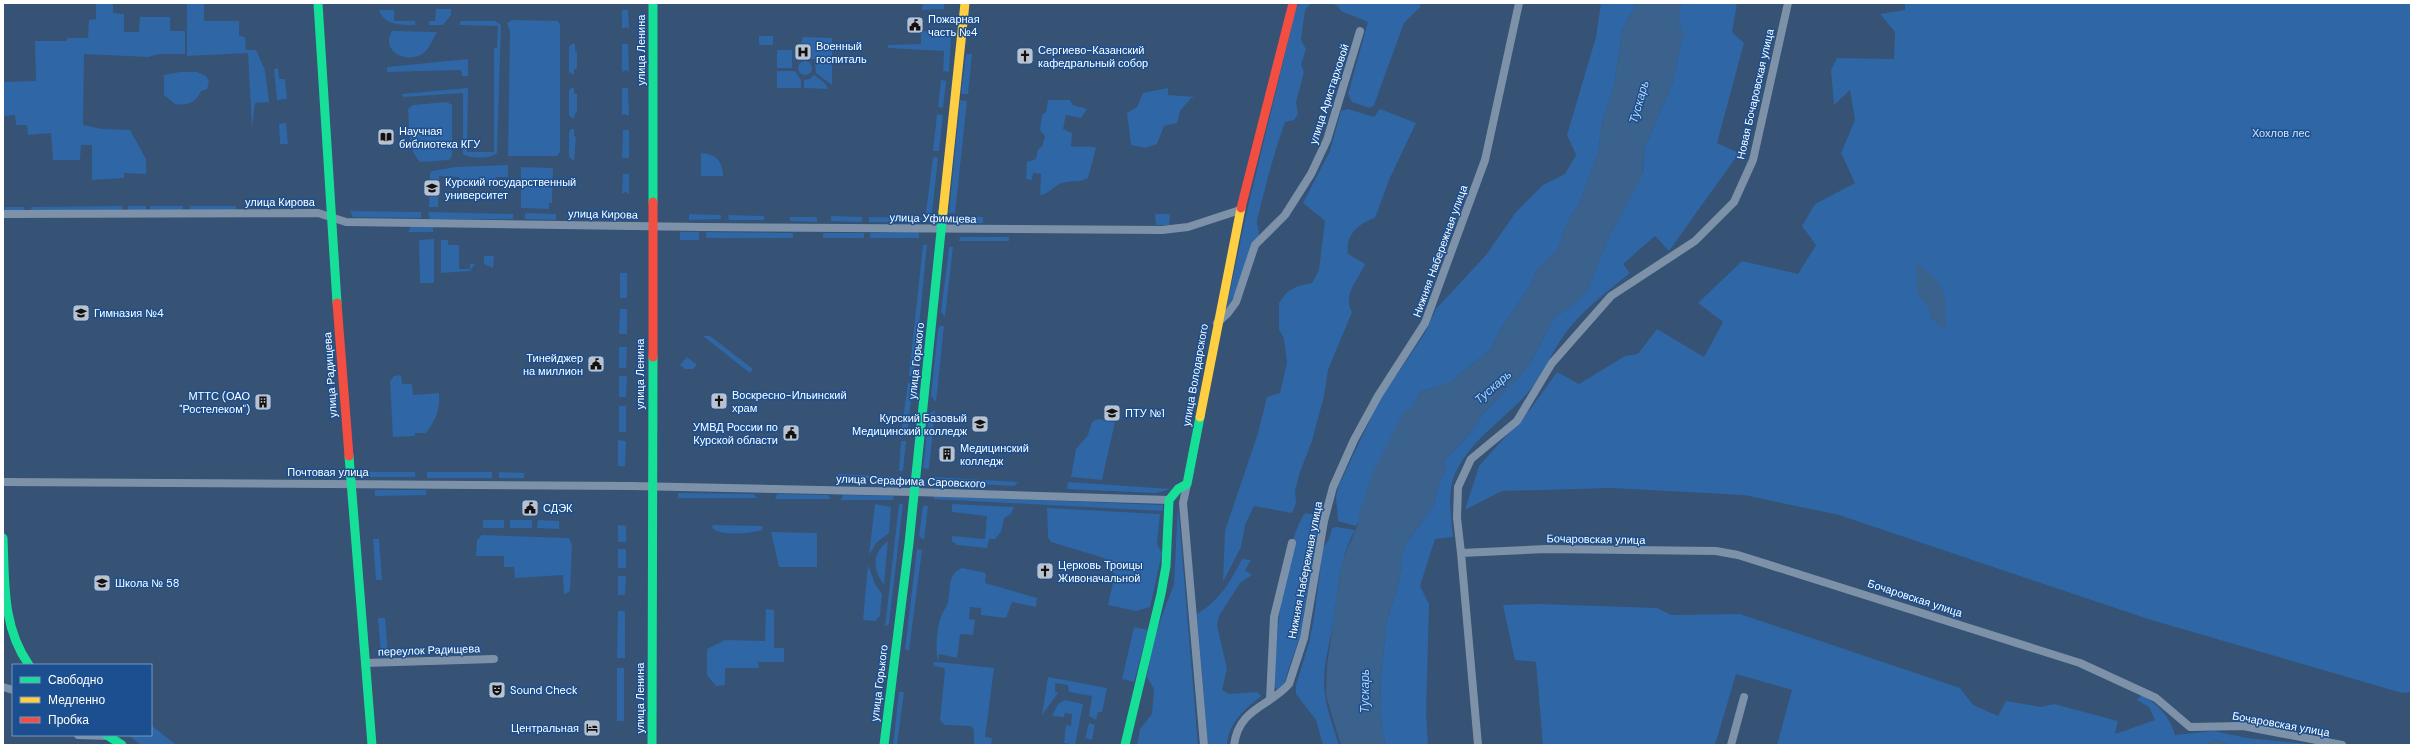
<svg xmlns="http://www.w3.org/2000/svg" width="2414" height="748" viewBox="0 0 2414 748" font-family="'DM Sans',sans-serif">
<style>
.green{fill:#2f66a5}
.water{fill:#3b618d}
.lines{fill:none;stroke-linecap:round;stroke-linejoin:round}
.street{stroke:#7d92a8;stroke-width:8}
.fast{stroke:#16e098;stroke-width:9}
.slow{stroke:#ffcf43;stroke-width:9}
.jam{stroke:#f24e42;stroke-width:9}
.labels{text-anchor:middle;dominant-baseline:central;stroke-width:3;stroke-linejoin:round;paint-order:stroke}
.poi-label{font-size:11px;fill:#fff;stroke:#1b4f8f;text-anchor:start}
.street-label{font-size:11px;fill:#fff;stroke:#1b4f8f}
.park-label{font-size:11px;fill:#cfe3fa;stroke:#1b4f8f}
.water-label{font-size:12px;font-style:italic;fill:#b5d3f5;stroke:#1b4f8f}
</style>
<rect width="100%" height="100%" fill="#365274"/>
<path class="green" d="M96,3H113V13L124,14V32H139L140,17H170V31H185V54H160L148,57L84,54L83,125L102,129L130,130L146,159V174L124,173V178L92,180V145H81L80,160H53L51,133L28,135L27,125H16L15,115L3,116V82L36,81L35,41H66L68,38H88L89,20L96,19Z
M187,3H204V21H239V36L245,37L246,50H256L265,70L269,102L255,103L252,129L248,53L187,56Z
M923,3H944V9L922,10Z
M1300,3H1311L1305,10L1301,40L1306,49L1301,65L1304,72L1296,102L1298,114L1294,120L1285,122C1274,153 1266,184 1258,216C1255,224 1260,230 1259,237C1258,248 1233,300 1226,310L1246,215L1296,8Z
M1329,3H1418L1421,6L1404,23L1374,105L1370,108L1352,102L1348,94L1368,22L1341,11L1338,6Z
M1601,3H1637L1623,28L1613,90L1602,123L1598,154L1579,204L1567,223L1558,249L1536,271L1530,286L1499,332L1490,350L1449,383L1420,392L1359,514V522L1356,526L1338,521L1336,496L1339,485L1379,401L1425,333L1436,309L1486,255L1516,212L1543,185L1565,174L1576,155L1567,135L1596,37Z
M1681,3H1737L1732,32L1744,43L1717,143L1739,153L1669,251L1655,236L1623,264L1630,273C1608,291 1585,308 1567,331C1554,348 1546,368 1534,385C1512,415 1475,435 1458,468C1446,488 1451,514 1453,537L1435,539L1420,586L1429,604L1426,714L1428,745H1385L1380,711L1381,672L1387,620L1399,582L1403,548L1434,504L1439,484L1445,470L1444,460L1468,436L1485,411L1528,367L1554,318L1574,304L1587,291L1607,241L1643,170L1644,149L1672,84L1683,34L1678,18Z
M1905,3H2411V692L2402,693L2148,619L1839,515L1744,495L1611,488L1502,491L1465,510L1479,466L1532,407L1557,372L1579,384L1625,356L1638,354L1657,329L1704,357L1723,322L1698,303L1742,261L1798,274L1816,245L1802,226L1815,204L1855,183L1841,153L1855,120L1850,90L1834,105L1831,70L1837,58L1894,59L1895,32L1880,14L1905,10Z
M436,9H451V15L443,25H429V21H435Z
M379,10H394V21H415V25C402,25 384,26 379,10Z
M622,10H628L629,29L626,27L622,29Z
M512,20L558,21L560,25V152L557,156H508L510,31L507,23Z
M461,21H495L501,25L497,153C491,159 469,159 463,154V93L403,97L402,94L468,88L467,152H494V48H497L498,26L459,25Z
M392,31L437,32C434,38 430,46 426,51C411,66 379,53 392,31Z
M921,31L945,32L951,35L949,72L943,71L944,51L888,48V45L921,44Z
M759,36H773V45H759Z
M803,37L832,38V59H798L797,55Z
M572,44H575V51H577V69H574V75L569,72V47Z
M622,44H628L629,72L626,70L622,72Z
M777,50H792V68H777Z
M966,54H972L968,94H961Z
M468,59V76H462L461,70L387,72V67Z
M798 68a7 7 0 1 1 14 0a7 7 0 1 1-14 0Z
M815,64H832V85L816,73Z
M278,68L279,79H285L287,99L277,100L274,69Z
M777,71H795L801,80V88H777Z
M180,72H197L206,76L209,82L207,89L201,91C196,103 187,106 175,104L164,95V75Z
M814,75L825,83L828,89L804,88V80L810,79Z
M941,80L946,81L943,108L938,107Z
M571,88H574V94H577V112L575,113L574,119L569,116V91Z
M622,88H628L629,116L624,114L622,116Z
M1168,88V95L1196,97L1191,98L1180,111L1177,123L1164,126L1157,144L1145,148L1131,145L1127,113L1137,107L1143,93Z
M960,100L967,101L955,213H949Z
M1048,100H1070L1073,105L1087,109L1081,118L1066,115L1063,129L1072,133L1071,146C1080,148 1087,145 1096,148L1088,178C1079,183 1071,180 1062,183C1053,186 1050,194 1040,195L1041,174L1033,173L1032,180L1026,179L1027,162L1036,159L1038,149L1042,147L1045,136L1040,130L1042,115L1046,112Z
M447,102L452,105V156L449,160L420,162C407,148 410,128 408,109L413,105Z
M1348,109L1374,117L1380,109L1416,123L1389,180L1375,218C1359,223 1345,235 1348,254L1365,264C1358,281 1342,294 1352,312L1328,370L1324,396L1312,441L1300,472L1295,491L1296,503L1292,513L1254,506L1245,525L1241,547L1223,582L1225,531L1258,433L1267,397L1280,393L1287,363L1284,339L1279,329V303L1287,292L1298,286L1312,283L1319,270L1325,221L1303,203L1330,151L1341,111Z
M937,114L943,115L939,151H933Z
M286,123L288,144H280L279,124Z
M571,129H574V136L576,137L574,161L569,157V132Z
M623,130H629V158H622Z
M701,153C716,154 723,161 723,176H701Z
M933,157L938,158L932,213H926Z
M508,165V177H496V183L459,182V177L439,176L438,207H429L430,173L432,171L456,167Z
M521,167L553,168L552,203H549V209L521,208Z
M623,174H629V194L626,192L622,194Z
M122,206V212L32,213L31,207Z
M128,206H146V212H128Z
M150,206H183V212H150Z
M190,206H236V213L190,212Z
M5,207H24V213L5,210Z
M350,211L421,212V218L353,217Z
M428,212L513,214V219H430Z
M525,213L556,214V220L525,219Z
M689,214L721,215V219L689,220Z
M1155,214H1170L1169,225H1156Z
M728,215L764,216V220H729Z
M831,216L862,217V222L831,221Z
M959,216L983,217V223H958Z
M790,217H817V222L790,221Z
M869,217L922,218L921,223L869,222Z
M411,227H433V232H408Z
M680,232H699V240H680Z
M706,232L793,233V238H706Z
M919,232V238H870V233Z
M823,233H864V238H823Z
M960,237H1009V241H959Z
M434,239V283H420L419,240Z
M441,240H448V245H459V269H470V264H475L470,271L441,273Z
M923,245H927L914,377L909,376Z
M949,247H953L945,317L941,312Z
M484,256H494L493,268L484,264Z
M620,273H627V298H620Z
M620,309H627V334H619Z
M940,326H944L936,402L931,396L938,329Z
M703,336H710L753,369L750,373Z
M619,347H627L626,368H619Z
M687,357L697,365L693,369H685L680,365Z
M401,375L402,384H412L413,395L439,393C440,410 436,420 426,433H415V436L393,437L390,381L394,376Z
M619,376H627L626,397H619Z
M908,383H913L907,434H901Z
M619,406H626V432H619Z
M935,410L929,469L923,468L929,414Z
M1098,419L1115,422L1102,480L1071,477L1076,449L1088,435L1092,422Z
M618,440L626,441L625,466H618Z
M901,441H906L903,471H899Z
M369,472H415V477H369Z
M427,472H492V478H427Z
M499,472L524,473V478H499Z
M838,474L894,477V479L838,477Z
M932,477L1018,482L1014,486L933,482Z
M1068,482L1171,489L1156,493L1067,489Z
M375,490H426V495L375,496Z
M678,493L754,494L757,498H678Z
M777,494L828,495L831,499H775Z
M843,495L894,496L893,500H841Z
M934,496L1163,505V511L934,499Z
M875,504L891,507L889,533L876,543L869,555Z
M899,504H903L889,624L885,627Z
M952,504L1014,507L1011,514L1004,518L1001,532L995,539H989L987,548L957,545L952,541V536L985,539L987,516L952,512Z
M923,506H928L924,540L919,536Z
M1178,506L1198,745H1137L1140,729L1152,714L1154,689L1147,677L1153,640L1174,584Z
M1047,508L1160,514L1157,544L1162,553L1150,607L1136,611L1108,605L1115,574L1104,558L1051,542L1048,537Z
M1305,513L1316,515L1319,522L1300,636L1283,686L1277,689L1274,688C1275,649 1283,543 1305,513Z
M483,520H504V528H483Z
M510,520H532V528H510Z
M538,520L559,521V529L537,528Z
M618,525L626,526V542H618Z
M712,525L763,526L762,530C749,534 725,536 713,529Z
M1337,527L1355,530C1339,559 1339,587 1334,619C1330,644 1321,669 1325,695C1327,711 1334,729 1339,745H1323L1316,720L1296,694V685L1309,643L1314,618L1323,548L1329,539L1332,528Z
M771,532L817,533V567H779Z
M482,535L569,538L572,546L570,591L564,595L563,575L515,578L514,567H504V556H476L477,540Z
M373,539H379L382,580H376Z
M888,541L884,585C872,569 872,553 888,541Z
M618,549H626V568H618Z
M917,549L922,550L909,651L905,649Z
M1242,559L1251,560L1245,570L1252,575L1240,583L1219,616L1217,625L1227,669L1222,690L1229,694L1257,692L1261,696C1244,710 1229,722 1227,745H1208L1197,614C1220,600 1230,582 1242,559Z
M868,565L875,584L882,594L880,616L875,621L863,620Z
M962,568L986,573L985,583L1037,598L1036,607L1012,602L1006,618L981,615V608L970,607L969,619L975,620L973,635L960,634L957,658L939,654L938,662L994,668L985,737L992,738L991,745H974V730L971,726L945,725L940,720L945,671L944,668L934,666L933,662H938C935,649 937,632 940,619C942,613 946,608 948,602C951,588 947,574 962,568Z
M618,576H626L625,595H618Z
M1538,604L1657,608L1671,615L1740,614L1960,688L1973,705L1998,716L2006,701L2041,707L2054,704L2118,721L2115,734L2155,720L2149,707L2137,700L2142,695C2158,705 2170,716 2175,735L2214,731L2247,738L2318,745H2232L2216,740L2204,745H1777L1792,690L1736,674L1715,745H1543L1536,662L1515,660L1503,605Z
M766,609L774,610V648H784V662H758L759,668H725V685L716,686L707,675V649L725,640L765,641Z
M618,611H625V658H617Z
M378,618H385L388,655H381Z
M1134,627L1148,630L1134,682L1122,679Z
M617,668H624V721H617Z
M1048,677L1107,688L1102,712H1098L1096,720L1089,716L1092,696L1069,692L1068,685L1055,683V691L1058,693L1042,715Z
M899,692H904L897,745H893Z
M1065,700L1083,704L1075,745L1064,743L1066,725L1071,726L1072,714L1065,713L1064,717L1052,716L1058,704Z
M1089,723L1095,725L1092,740L1085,738Z
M151,725L175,744L176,745H141L128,735H151Z"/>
<path class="water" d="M1637,3H1681L1678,18L1683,34L1672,84L1644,149L1642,176L1607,241L1587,292L1574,304L1554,318L1528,367L1485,411L1468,436L1444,460L1445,470L1439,484L1434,504L1403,548L1399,582L1387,620L1381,672L1380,711L1385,745H1341L1326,696L1327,666L1342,562L1359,522V514L1372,474L1404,411L1412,407L1420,392L1449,383L1490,350L1499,332L1530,286L1536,271L1558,249L1567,223L1579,204L1598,154L1602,123L1613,90L1623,28Z
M1916,264L1920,265C1950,291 1944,291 1946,328H1942L1931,318L1927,305L1918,295Z
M2216,740L2232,745H2204Z"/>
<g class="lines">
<path class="street" d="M3,214L318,213L346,222L702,227L1162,230L1188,227L1240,210
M1217,323L1228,313L1236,302L1255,245L1285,215L1311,174L1327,140L1360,31
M3,482L632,486L914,492L1169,500
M1187,484L1183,503L1204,745
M1461,553L1457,518L1458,487L1471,459L1517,421L1552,363L1611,296L1695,241L1734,202L1753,160L1788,3
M365,663L494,659
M3,687L13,690
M1270,699L1274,617L1292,543
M78,735L109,736
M1234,745C1239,708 1269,707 1289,684L1304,638L1324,521L1333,487L1354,440L1378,396L1425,323L1485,160L1519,3
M1478,745L1461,553L1546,549L1716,551L1738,555L2080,663L2156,698L2190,727L2243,726L2342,745
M1731,745L1744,697"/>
<path class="fast" d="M318,3L337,303
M653,202V3
M349,456L372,745
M3,538C5,583 2,627 29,665
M107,735L122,745
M652,745L653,357
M884,745L909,543L943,212
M1125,745L1161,594L1166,566L1169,500L1178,489L1187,484L1200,417"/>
<path class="slow" d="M943,212L965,3
M1200,417L1241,208"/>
<path class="jam" d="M1241,208L1293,3
M337,303L349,456
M653,357V202"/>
</g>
<defs>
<g id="civic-square" transform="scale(0.9)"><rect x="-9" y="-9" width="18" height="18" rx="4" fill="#b9c2ce" stroke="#1b4f8f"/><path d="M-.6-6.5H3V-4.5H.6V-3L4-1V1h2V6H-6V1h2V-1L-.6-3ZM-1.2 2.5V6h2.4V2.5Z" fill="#111"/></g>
<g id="hospital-square" transform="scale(0.9)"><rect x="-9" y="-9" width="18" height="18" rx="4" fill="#b9c2ce" stroke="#1b4f8f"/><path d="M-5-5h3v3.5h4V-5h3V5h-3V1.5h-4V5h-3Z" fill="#111"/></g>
<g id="church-square" transform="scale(0.9)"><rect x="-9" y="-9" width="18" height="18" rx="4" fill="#b9c2ce" stroke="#1b4f8f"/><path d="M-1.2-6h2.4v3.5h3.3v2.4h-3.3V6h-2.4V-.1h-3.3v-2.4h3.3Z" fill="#111"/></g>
<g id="library-square" transform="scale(0.9)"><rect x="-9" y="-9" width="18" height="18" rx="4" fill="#b9c2ce" stroke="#1b4f8f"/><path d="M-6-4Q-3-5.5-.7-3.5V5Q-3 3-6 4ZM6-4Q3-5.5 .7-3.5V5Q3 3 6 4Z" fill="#111"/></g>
<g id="university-square" transform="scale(0.9)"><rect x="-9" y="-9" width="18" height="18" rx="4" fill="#b9c2ce" stroke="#1b4f8f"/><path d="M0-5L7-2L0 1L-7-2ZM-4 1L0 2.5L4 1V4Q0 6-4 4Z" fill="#111"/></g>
<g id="school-square" transform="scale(0.9)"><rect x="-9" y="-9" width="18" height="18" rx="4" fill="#b9c2ce" stroke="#1b4f8f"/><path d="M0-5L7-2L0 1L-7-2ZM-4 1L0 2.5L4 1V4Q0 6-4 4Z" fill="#111"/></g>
<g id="building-square" transform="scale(0.9)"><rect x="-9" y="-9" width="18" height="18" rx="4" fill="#b9c2ce" stroke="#1b4f8f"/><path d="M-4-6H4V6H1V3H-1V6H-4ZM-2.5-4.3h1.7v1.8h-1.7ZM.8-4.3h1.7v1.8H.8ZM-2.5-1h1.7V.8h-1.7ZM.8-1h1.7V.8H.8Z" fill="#111"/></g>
<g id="theatre-square" transform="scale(0.9)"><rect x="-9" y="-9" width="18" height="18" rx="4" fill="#b9c2ce" stroke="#1b4f8f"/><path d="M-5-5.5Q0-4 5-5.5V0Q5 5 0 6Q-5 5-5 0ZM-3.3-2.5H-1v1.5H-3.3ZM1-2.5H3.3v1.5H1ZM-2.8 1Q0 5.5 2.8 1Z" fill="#111"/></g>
<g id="hotel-square" transform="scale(0.9)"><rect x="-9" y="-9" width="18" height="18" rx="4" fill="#b9c2ce" stroke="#1b4f8f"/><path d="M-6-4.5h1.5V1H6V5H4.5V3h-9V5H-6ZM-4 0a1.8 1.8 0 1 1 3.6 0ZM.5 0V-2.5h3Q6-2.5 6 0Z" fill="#111"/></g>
</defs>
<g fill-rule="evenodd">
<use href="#civic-square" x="915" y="25"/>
<use href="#hospital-square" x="803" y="52"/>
<use href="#church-square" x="1025" y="56"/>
<use href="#library-square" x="386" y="137"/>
<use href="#university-square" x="432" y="188"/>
<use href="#school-square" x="81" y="313"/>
<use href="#civic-square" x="596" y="364"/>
<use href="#church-square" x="719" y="401"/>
<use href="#building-square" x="263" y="402"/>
<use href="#university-square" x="1112" y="413"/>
<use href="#university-square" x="980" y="424"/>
<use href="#civic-square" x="791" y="433"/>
<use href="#building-square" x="947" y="454"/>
<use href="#civic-square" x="530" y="508"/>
<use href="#church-square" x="1045" y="571"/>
<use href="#school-square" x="102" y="583"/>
<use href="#theatre-square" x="497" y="690"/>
<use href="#hotel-square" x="592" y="728"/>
</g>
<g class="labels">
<g class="poi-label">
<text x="928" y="19">Пожарная<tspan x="928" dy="13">часть №4</tspan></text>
<text x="816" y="46">Военный<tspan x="816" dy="13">госпиталь</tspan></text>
<text x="1038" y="50">Сергиево-Казанский<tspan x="1038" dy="13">кафедральный собор</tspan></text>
<text x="399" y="131">Научная<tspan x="399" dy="13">библиотека КГУ</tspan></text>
<text x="445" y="182">Курский государственный<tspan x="445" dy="13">университет</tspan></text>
<text x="94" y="313">Гимназия №4</text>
<text x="583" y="358" text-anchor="end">Тинейджер<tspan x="583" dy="13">на миллион</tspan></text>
<text x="732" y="395">Воскресно-Ильинский<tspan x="732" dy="13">храм</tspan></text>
<text x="250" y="396" text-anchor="end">МТТС (ОАО<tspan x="250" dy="13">"Ростелеком")</tspan></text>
<text x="1125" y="413">ПТУ №1</text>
<text x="967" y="418" text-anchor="end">Курский Базовый<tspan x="967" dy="13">Медицинский колледж</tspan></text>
<text x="778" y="427" text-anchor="end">УМВД России по<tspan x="778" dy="13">Курской области</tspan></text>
<text x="960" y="448">Медицинский<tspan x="960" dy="13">колледж</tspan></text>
<text x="543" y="508">СДЭК</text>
<text x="1058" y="565">Церковь Троицы<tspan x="1058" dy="13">Живоначальной</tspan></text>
<text x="115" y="583">Школа № 58</text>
<text x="510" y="690">Sound Check</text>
<text x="579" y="728" text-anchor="end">Центральная</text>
</g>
<g class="street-label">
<text transform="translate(641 50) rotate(-90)">улица Ленина</text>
<text transform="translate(1329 94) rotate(-72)">улица Аристарховой</text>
<text transform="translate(1755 94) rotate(-77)">Новая Бочаровская улица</text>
<text x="280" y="202">улица Кирова</text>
<text transform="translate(603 214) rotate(1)">улица Кирова</text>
<text transform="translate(933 218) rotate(1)">улица Уфимцева</text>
<text transform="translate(1440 251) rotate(-70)">Нижняя Набережная улица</text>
<text transform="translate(916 361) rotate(-84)">улица Горького</text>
<text transform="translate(640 374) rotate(-90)">улица Ленина</text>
<text transform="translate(330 375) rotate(-94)">улица Радищева</text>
<text transform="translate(1195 375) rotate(-80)">улица Володарского</text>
<text x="328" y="472">Почтовая улица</text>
<text transform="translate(911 481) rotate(2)">улица Серафима Саровского</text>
<text transform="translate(1596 539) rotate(1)">Бочаровская улица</text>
<text transform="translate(1305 570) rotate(-79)">Нижняя Набережная улица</text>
<text transform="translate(1915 598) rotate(18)">Бочаровская улица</text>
<text transform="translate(429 650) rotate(-2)">переулок Радищева</text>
<text transform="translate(879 683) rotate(-83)">улица Горького</text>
<text transform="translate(640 698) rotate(-90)">улица Ленина</text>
<text transform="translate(2281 724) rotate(10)">Бочаровская улица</text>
</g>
<g class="park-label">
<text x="2281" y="133">Хохлов лес</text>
</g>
<g class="water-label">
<text transform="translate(1639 102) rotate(-74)">Тускарь</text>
<text transform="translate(1493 387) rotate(-41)">Тускарь</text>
<text transform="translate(1365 691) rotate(-90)">Тускарь</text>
</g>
</g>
<rect width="2414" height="748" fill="none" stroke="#ffffff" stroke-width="8"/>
<rect x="12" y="664" width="140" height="72" fill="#1b4f8f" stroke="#7695bc"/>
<rect x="20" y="677" width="20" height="6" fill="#16e098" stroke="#7695bc"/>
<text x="48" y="684" font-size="12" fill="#ffffff">Свободно</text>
<rect x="20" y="697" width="20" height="6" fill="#ffcf43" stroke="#7695bc"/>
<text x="48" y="704" font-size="12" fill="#ffffff">Медленно</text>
<rect x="20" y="717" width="20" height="6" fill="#f24e42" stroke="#7695bc"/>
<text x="48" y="724" font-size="12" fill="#ffffff">Пробка</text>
</svg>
